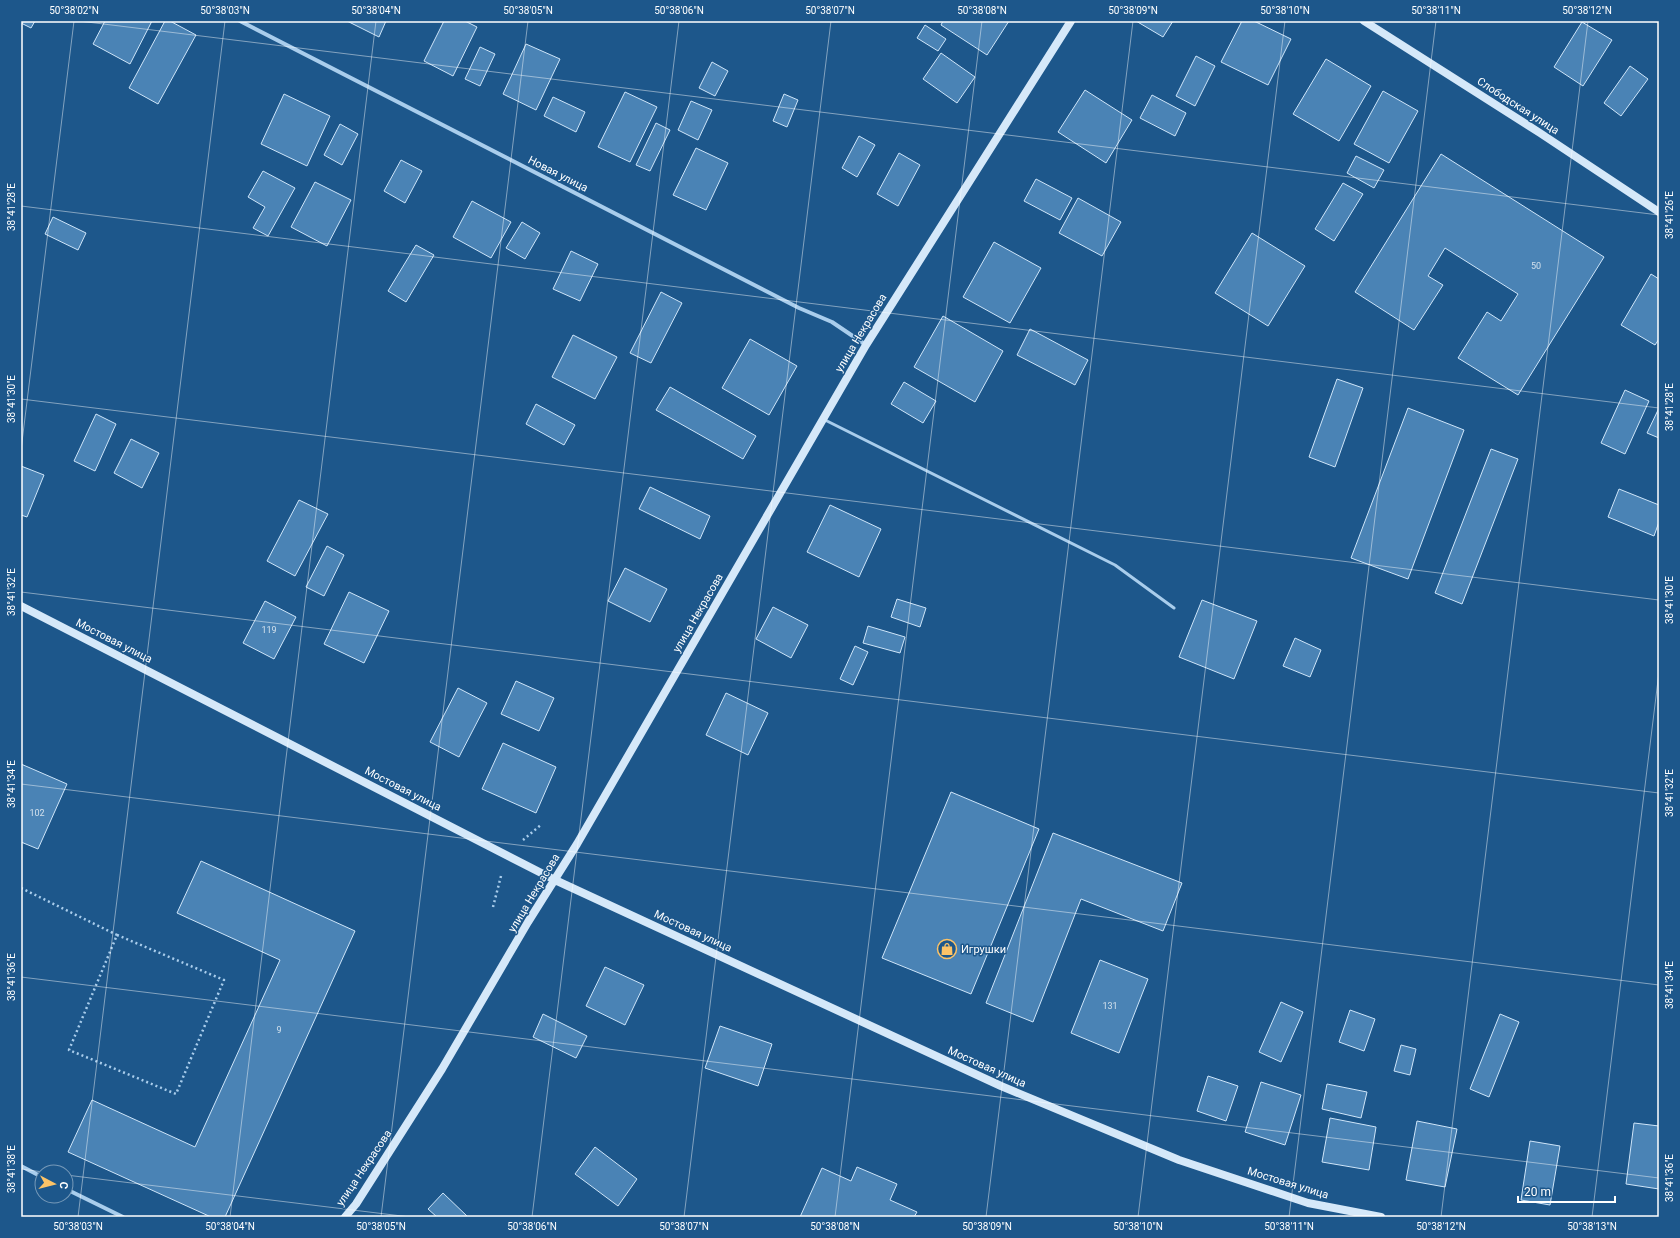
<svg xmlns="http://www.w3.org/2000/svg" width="1680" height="1238" viewBox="0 0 1680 1238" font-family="Roboto,sans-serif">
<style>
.building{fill:#4a83b5;stroke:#cee5f9}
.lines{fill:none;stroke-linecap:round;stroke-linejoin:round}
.path{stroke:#a9cdec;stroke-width:2.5;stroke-dasharray:2 3;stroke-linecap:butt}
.lane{stroke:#a9cdec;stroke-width:3}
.street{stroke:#a9cdec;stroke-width:4}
.secondary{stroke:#d5e8f9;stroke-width:8}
.ticks{fill:none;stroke:#fff;stroke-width:1;stroke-opacity:0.45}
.labels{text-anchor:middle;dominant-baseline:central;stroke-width:3;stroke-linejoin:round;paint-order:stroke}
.number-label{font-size:9px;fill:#d2e0ec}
.street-label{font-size:11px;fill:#fff;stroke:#1d578b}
.poi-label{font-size:11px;fill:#fff;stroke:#1d578b;text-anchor:start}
.neatline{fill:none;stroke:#fff;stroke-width:1.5}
.ticks-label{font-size:10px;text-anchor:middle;fill:#fff}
</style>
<rect width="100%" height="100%" fill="#1d578b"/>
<path class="building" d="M21,21H35L31,28L21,23Z
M105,21H152L130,64L93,44Z
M165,21H170L196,35L158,104L129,88Z
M347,21H386L379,37Z
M444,21H465L477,27L453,76L424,61Z
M943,21H1009L987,55L941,25Z
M1136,21H1173L1163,37Z
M1242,21H1254L1291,39L1268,85L1221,62Z
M1582,22L1612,40L1583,86L1554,67Z
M925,25L946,39L938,51L917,38Z
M526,44L560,59L536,110L503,94Z
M480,47L495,54L480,86L465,79Z
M941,53L975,77L957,103L923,79Z
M1196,56L1215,66L1195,106L1176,96Z
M1326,59L1371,86L1339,141L1293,114Z
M712,62L728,71L715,96L699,88Z
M1630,66L1648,79L1621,116L1604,103Z
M1085,90L1132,120L1106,163L1058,132Z
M1383,91L1418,111L1389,163L1354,144Z
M625,92L657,107L630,162L598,147Z
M284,94L330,116L307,166L261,144Z
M784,94L798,100L787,127L773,121Z
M1152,95L1186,113L1175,136L1140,118Z
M553,97L585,112L576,132L544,116Z
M691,101L712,110L698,140L678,130Z
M656,123L670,130L650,171L636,165Z
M340,124L358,134L342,165L324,155Z
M859,136L875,145L857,177L842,168Z
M696,148L728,163L706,210L673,195Z
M899,153L920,165L898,206L877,194Z
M1441,154L1604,257L1518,395L1458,358L1487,312L1501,321L1518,294L1445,248L1428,276L1443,285L1414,330L1355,292Z
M1356,156L1384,170L1374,188L1347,173Z
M401,160L422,171L405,203L384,191Z
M263,171L295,188L268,236L253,228L265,207L248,197Z
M1036,179L1072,198L1060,220L1024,201Z
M315,182L351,200L327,246L291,227Z
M1343,183L1363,194L1334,241L1315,229Z
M1078,198L1121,222L1102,256L1059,233Z
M472,201L511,222L491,258L453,237Z
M53,217L86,233L78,250L45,234Z
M522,222L540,233L525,259L506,248Z
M1252,233L1305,266L1268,326L1215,293Z
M994,242L1041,268L1010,323L963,297Z
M416,245L434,255L406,302L388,291Z
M571,251L598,264L580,301L553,289Z
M1651,274L1659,279V339L1655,345L1621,325Z
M661,292L682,303L651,363L630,353Z
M943,316L1003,351L975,402L914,367Z
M1030,329L1088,360L1075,385L1017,355Z
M573,335L617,357L595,399L552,377Z
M750,339L797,366L769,415L722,388Z
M1337,379L1363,388L1335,467L1309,457Z
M904,382L936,401L923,423L891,404Z
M670,387L756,436L743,459L656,410Z
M1625,390L1649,401L1625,454L1601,443Z
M536,404L575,425L564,445L526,424Z
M1408,408L1464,430L1408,579L1351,558Z
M1659,408V438L1647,433Z
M96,414L116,424L95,471L74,461Z
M131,439L159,453L142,488L114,473Z
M1491,449L1518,459L1462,604L1435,593Z
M21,466L44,475L27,517L21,515Z
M650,487L710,516L700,539L639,509Z
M1619,489L1659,505V522L1654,536L1608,517Z
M299,500L328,514L295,576L267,561Z
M830,505L881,529L859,577L807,552Z
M327,546L344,555L324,596L306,587Z
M625,568L667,589L650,622L608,601Z
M349,592L389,611L364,663L324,644Z
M897,599L926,608L920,627L891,617Z
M1202,600L1257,621L1234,679L1179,657Z
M265,601L296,617L274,659L243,643Z
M773,607L808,625L791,658L756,639Z
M868,626L905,637L900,653L863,643Z
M1295,638L1321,650L1310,677L1283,666Z
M855,646L868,652L853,685L840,679Z
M516,681L554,698L539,731L501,714Z
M458,688L487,703L459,757L430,742Z
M726,693L768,713L748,755L706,735Z
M503,743L556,767L536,813L482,789Z
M21,764L67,784L38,849L21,842Z
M951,792L1039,829L971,994L882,958Z
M1053,833L1182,883L1163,931L1081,899L1033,1022L986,1003Z
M201,861L355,931L225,1217H211L68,1152L92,1100L195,1147L280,960L177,913Z
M1100,960L1148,979L1119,1053L1071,1033Z
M605,967L644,985L625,1025L586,1006Z
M1281,1002L1303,1012L1281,1062L1259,1052Z
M1350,1010L1375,1019L1364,1051L1339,1042Z
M543,1014L587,1036L576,1058L533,1037Z
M1500,1014L1519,1022L1489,1097L1470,1089Z
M720,1026L772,1044L758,1086L705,1068Z
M1401,1045L1416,1049L1410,1075L1394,1071Z
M1208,1076L1238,1086L1226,1121L1197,1111Z
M1261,1082L1301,1095L1285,1145L1245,1132Z
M1327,1084L1367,1092L1361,1118L1322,1109Z
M1330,1118L1376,1127L1369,1170L1322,1162Z
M1417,1121L1457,1129L1445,1187L1406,1180Z
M1634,1123L1659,1126V1189L1626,1184Z
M1530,1141L1560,1146L1550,1205L1521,1200Z
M595,1147L637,1179L618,1206L575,1174Z
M857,1167L897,1184L890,1200L917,1212L914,1217H800L822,1168L851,1181Z
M443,1193L468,1217H437L428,1209Z"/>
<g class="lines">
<path class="path" d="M523,840L542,824
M21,888L117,935
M493,907L501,876
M117,935L224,980L176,1094L69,1050Z"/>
<path class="lane" d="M823,419L1115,565L1174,608"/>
<path class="street" d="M240,21L799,308L832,322L866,345
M21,1166L42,1177
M66,1189L123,1217"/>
<path class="secondary" d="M1364,21L1540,133L1659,212
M21,606L555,880L1001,1086L1179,1160L1308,1203L1381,1217
M345,1217L356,1204L442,1069L528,922L577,844L866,345L1071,21"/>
</g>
<path class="ticks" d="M79,21L1659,215M1647,21L1659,22M21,206L1659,408M21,399L1659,600M21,450L74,21M21,592L1659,793M21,784L1659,985M21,977L1659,1178M21,1169L43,1172M66,1175L410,1217M78,1217L225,21M230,1217L376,21M381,1217L528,21M532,1217L679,21M684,1217L831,21M835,1217L982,21M986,1217L1133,21M1138,1217L1285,21M1289,1217L1436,21M1441,1217L1588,21M1592,1217L1659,672"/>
<defs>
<g id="shop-ring" transform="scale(1)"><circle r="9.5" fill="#1d578b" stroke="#fcc367" stroke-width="1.5"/><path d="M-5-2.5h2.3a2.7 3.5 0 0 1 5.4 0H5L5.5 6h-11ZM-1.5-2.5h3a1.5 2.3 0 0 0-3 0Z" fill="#fcc367"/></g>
</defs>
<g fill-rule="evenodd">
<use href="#shop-ring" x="947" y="949"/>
</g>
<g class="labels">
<g class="number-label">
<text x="1536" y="266">50</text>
<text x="269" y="630">119</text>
<text x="37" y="813">102</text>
<text x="1110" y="1006">131</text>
<text x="279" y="1030">9</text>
</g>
<g class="street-label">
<text transform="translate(1518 106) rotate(33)">Слободская улица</text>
<text transform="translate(558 174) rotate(27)">Новая улица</text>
<text transform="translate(861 333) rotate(-59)">улица Некрасова</text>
<text transform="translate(698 613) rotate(-60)">улица Некрасова</text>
<text transform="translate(114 641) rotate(27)">Мостовая улица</text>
<text transform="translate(403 789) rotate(27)">Мостовая улица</text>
<text transform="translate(534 893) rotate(-59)">улица Некрасова</text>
<text transform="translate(693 931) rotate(25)">Мостовая улица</text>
<text transform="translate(987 1067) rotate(24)">Мостовая улица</text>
<text transform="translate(364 1168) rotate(-56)">улица Некрасова</text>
<text transform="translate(1288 1183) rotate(17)">Мостовая улица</text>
</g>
<g class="poi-label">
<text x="961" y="949">Игрушки</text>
</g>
</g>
<rect width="1680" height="1238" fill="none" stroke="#1d578b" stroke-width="44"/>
<g transform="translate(54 1184) rotate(97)"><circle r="19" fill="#1d578b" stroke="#779ab9"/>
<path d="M0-3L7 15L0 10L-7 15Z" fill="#fcc367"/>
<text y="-6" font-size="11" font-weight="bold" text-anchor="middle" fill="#ffffff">С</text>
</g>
<path d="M1518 1196v6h97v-6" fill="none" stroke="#ffffff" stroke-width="2"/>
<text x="1524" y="1196" font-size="12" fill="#ffffff" stroke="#1d578b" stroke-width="3" paint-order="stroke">20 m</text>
<rect x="22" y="22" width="1636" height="1194" class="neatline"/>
<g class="ticks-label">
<text x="74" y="14">50°38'02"N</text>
<text x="225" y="14">50°38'03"N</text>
<text x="376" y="14">50°38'04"N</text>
<text x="528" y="14">50°38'05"N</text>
<text x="679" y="14">50°38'06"N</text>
<text x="830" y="14">50°38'07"N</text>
<text x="982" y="14">50°38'08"N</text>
<text x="1133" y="14">50°38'09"N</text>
<text x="1285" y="14">50°38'10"N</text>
<text x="1436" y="14">50°38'11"N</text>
<text x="1587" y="14">50°38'12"N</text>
<text transform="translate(11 207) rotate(-90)" y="4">38°41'28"E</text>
<text transform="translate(1669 215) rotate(-90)" y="4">38°41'26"E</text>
<text transform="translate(11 399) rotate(-90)" y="4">38°41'30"E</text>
<text transform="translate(1669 407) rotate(-90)" y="4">38°41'28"E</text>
<text transform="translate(11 592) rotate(-90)" y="4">38°41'32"E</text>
<text transform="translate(1669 600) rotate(-90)" y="4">38°41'30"E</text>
<text transform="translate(11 784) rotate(-90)" y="4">38°41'34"E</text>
<text transform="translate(1669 793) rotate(-90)" y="4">38°41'32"E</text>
<text transform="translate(11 977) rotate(-90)" y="4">38°41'36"E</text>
<text transform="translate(1669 985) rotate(-90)" y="4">38°41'34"E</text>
<text transform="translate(11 1169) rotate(-90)" y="4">38°41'38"E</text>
<text transform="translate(1669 1178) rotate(-90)" y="4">38°41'36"E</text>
<text x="78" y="1230">50°38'03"N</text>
<text x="230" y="1230">50°38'04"N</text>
<text x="381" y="1230">50°38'05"N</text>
<text x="532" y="1230">50°38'06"N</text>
<text x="684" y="1230">50°38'07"N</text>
<text x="835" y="1230">50°38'08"N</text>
<text x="987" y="1230">50°38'09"N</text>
<text x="1138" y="1230">50°38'10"N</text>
<text x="1289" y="1230">50°38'11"N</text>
<text x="1441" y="1230">50°38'12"N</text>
<text x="1592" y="1230">50°38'13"N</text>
</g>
</svg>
